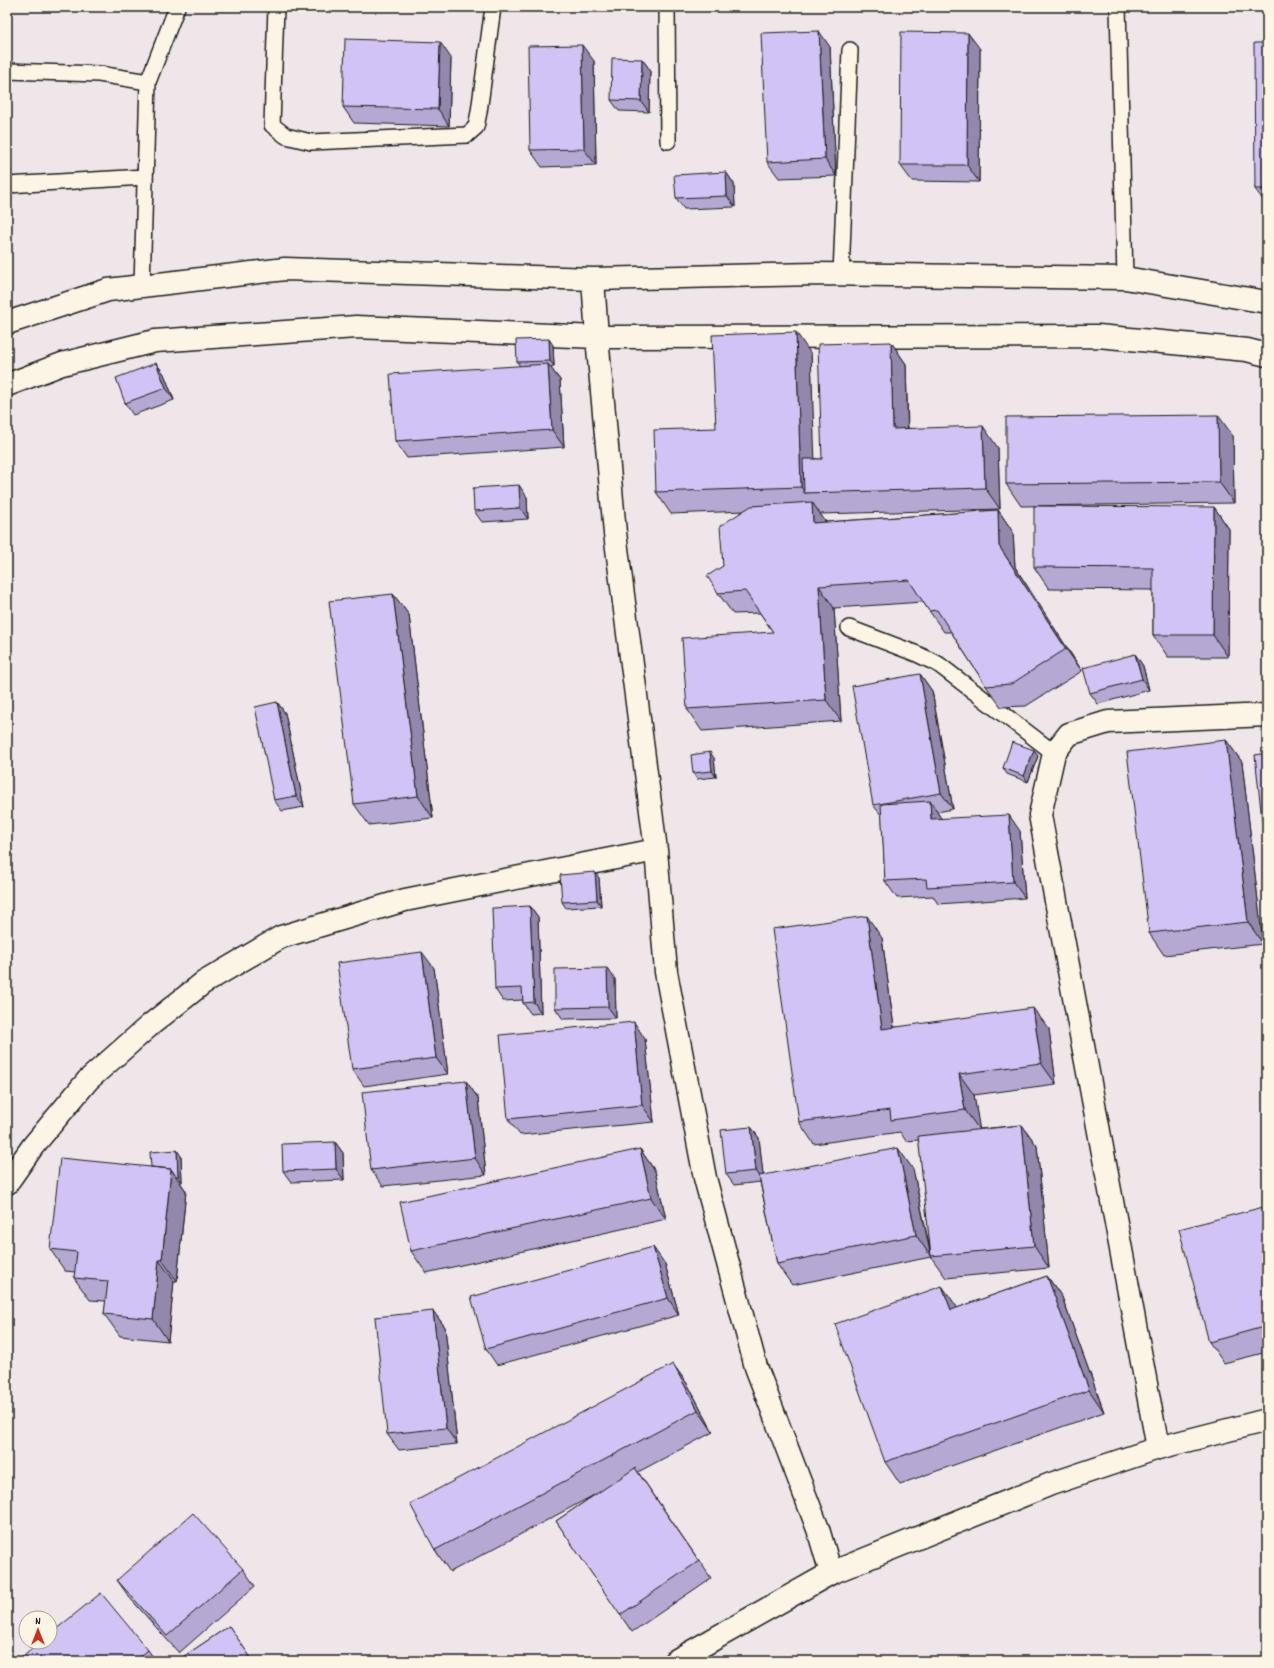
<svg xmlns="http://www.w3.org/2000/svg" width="1274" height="1668" viewBox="0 0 1274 1668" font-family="Dekko,sans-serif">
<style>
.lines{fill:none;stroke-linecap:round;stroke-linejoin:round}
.lane-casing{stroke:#1c1c1c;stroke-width:18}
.street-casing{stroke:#1c1c1c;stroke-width:25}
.lane{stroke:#fcf5e5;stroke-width:15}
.street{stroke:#fcf5e5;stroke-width:22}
.wall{fill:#b5a8d3;stroke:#1c1c1c}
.shaded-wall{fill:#9388ac;stroke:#1c1c1c}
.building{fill:#d2c3f5;stroke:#1c1c1c}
</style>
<rect width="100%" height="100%" fill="#efe6ea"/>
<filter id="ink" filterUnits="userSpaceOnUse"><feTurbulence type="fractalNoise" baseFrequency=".025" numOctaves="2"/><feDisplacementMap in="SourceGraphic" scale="8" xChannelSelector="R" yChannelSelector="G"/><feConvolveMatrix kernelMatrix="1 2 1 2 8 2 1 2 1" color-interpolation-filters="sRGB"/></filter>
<g filter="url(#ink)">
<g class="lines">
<g class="lane-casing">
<path id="lane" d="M276,7L272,125L286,136L311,142L467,135L476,127L479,112L493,7
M667,7L668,141
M1118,7L1125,278
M7,71L99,74L148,82L142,286
M148,82L177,7
M7,185L145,177
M841,275L850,50
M849,628L917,654L938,664L1054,753"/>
</g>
<g class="street-casing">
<path id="street" d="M593,279L597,337L615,533L656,850L666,972L705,1178L756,1367L818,1529L831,1573
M7,323L108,290L285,269L593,279L817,274L1125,278L1267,302
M7,385L62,364L155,341L356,327L597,337L1098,336L1247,350L1267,355
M7,1183L33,1146L88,1080L149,1026L203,983L281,937L405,900L656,850
M1158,1448L1040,815L1054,753L1069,734L1108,722L1267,715
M675,1661L831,1573L1051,1484L1158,1448L1267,1420"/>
</g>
<use href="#lane" class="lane"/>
<use href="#street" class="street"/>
</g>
<path class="wall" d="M1267,43V205L1255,189Z
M830,47L836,176L779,178L767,162Z
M980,49L979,182L912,181L900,165Z
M451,58L449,126L354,123L343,107Z
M642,59L650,70L649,112L619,111L611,100Z
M594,61L596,165L542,167L530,150Z
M726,172L734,184L735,207L684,209L676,198Z
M891,342L906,364L908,428L998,448L1000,509L820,514L826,522L998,510L1013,532L1015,567L1082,671L1026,706L1001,707L986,686L951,632H944L923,602L834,608L841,721L702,731L687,709L773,632L760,613L733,614L718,593L723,566L744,511L671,514L656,492L716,428L811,354L814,459H822Z
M553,345L554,366L550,367L560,380L564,447L407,458L395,441L520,366L517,362Z
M156,363L164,374L174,400L133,415L125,403Z
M1233,436L1234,503L1021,506L1006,484Z
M527,497L528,519L482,522L474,511Z
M1214,507L1229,529L1228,657H1168L1153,635V590L1049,589L1034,567Z
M393,594L409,615L433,818L369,825L354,804Z
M1135,654L1143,666L1149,690L1098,704L1090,693Z
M920,674L932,691L953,809L937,812L941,819L1020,831L1025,898L938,904L933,896L897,898L885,881L882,816L873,805Z
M277,702L285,713L304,807L282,811L274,800Z
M1226,740L1242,762L1263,944L1164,955L1149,933Z
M1038,756L1028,782L1007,774L1003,768Z
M714,758L716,777L697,779L693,773Z
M599,878L601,906L566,908L562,902Z
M530,906L538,917L541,1013L531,1014L523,1003V1000L503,1001L495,989Z
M882,938L894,1027L1049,1029L1056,1084L974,1095L979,1129L1022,1125L1037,1146L1049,1268L946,1278L931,1257L792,1285L777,1264L760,1182L734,1185L726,1174L751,1127L759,1138L763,1175L913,1169L931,1254L919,1140L906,1141L900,1132L814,1144L799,1122Z
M434,968L448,1074L364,1086L352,1069Z
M615,979L616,1018L563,1019L555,1008Z
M645,1039L654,1122L520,1135L508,1119Z
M466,1081L478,1098L486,1175L383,1186L371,1170Z
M335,1142L343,1153L344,1180L291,1182L283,1171Z
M640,1149L655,1171L666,1219L426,1273L411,1251Z
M181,1156L182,1182H180L186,1191L177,1281H174L168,1341L120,1336L104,1314L106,1301L90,1300L74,1278L75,1272L65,1271L50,1249L151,1167Z
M1267,1206V1352L1224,1363L1209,1342Z
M665,1264L679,1315L497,1365L486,1349Z
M1047,1276L1062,1297L1104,1412L900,1484L885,1462L942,1286L957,1308Z
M433,1311L445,1327L457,1444L399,1450L387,1434Z
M673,1364L688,1385L713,1432L638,1472L711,1578L632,1632L556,1521L596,1494L450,1572L435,1550Z
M243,1569L255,1586L179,1653L129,1597L117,1580Z
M229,1626L253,1661H177Z
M148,1650L156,1661H17Z"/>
<path class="shaded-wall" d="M819,31L830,47L836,176L825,159Z
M968,33L980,49L979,182L967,165Z
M440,42L451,58L449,126L438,109Z
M582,45L594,61L596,165L584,149Z
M642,59L650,70L649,112L641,101Z
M726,172L734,184L735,207L727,196Z
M796,332L811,354L816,492L805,493L801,487Z
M549,339L553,345L554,366L550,361Z
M891,342L906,364L908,450L893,429Z
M156,363L164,374L174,400L166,388Z
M548,364L560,380L564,447L552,430Z
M1218,415L1233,436L1234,503L1219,482Z
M983,426L998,448L1000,509L985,488Z
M519,485L527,497L528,519L520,508Z
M812,502L827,524L813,523Z
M1214,507L1229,529L1228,657L1213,635Z
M998,510L1013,532L1015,567L1082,671L1066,649L999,546Z
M819,586L834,608L841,721L826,700Z
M393,594L409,615L433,818L418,796Z
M1135,654L1143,666L1149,690L1142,679Z
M920,674L932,691L953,809L941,793Z
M277,702L285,713L304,807L296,796Z
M1226,740L1242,762L1263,944L1248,922Z
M1034,750L1038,756L1028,782L1024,776Z
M710,752L714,758L716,777L712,771Z
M930,801L941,818L942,836L931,819Z
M1009,815L1020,831L1025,898L1013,882Z
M595,872L599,878L601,906L597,900Z
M530,906L538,917L541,1013L534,1002Z
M867,916L882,938L897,1050L882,1029Z
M422,952L434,968L448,1074L436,1058Z
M607,968L615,979L616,1018L608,1007Z
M1033,1008L1049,1029L1056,1084L1041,1063Z
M634,1022L645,1039L654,1122L642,1105Z
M959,1074L974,1095L980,1131L965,1110Z
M466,1081L478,1098L486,1175L475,1158Z
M1022,1125L1037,1146L1049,1268L1034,1246Z
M751,1127L759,1138L764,1182L756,1171Z
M335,1142L343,1153L344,1180L336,1169Z
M898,1148L913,1169L931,1257L916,1235Z
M640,1149L655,1171L666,1219L651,1198Z
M177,1150L181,1156L182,1182L178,1176Z
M171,1169L186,1191L177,1281L162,1260Z
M653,1247L665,1264L679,1315L668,1298Z
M159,1260L174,1281L168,1341L153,1319Z
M1047,1276L1062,1297L1104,1412L1089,1390Z
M942,1286L957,1307L966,1332L951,1310Z
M433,1311L445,1327L457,1444L446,1428Z
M673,1364L688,1385L713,1432L698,1410Z"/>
<path class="building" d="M819,31L825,159L767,162L761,33Z
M901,32L968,33L967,165H900Z
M345,39L440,42L438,109L343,107Z
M1254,43H1267V189H1255Z
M582,45L584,149L530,150L528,46Z
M612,58L642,59L641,101L611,100Z
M726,172L727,196L676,198L674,175Z
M796,332L801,487L656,492L654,430L716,428L712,335Z
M549,339L550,361L517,362L516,340Z
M891,342L893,429L983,426L985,488L804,493L803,459H822L818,344Z
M156,363L166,388L125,403L116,378Z
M548,364L552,430L395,441L390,374Z
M1218,415L1219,482L1006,484V417Z
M519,485L520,508L474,511L473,488Z
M812,502L813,523L998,510L999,546L1066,649L1011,684L986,686L937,610L929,611L909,580L819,586L826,700L687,709L682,638L773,632L745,591L718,593L707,576L723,566L720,526L751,506Z
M1034,506L1214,507L1213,635H1153V568L1034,567Z
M393,594L418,796L354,804L329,601Z
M1135,654L1142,679L1090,693L1083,668Z
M920,674L941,793L873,805L852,686Z
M277,702L296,796L274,800L255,707Z
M1226,740L1248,922L1149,933L1127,752Z
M1012,742L1034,750L1024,776L1003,768Z
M710,752L712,771L693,773L691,755Z
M1267,753V866L1255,755Z
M930,801L931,819L1009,815L1013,882L927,887L926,879L885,881L881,804Z
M595,872L597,900L562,902L560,875Z
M530,906L534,1002L523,1003L522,988L495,989L492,908Z
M867,916L882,1029L1033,1008L1041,1063L959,1074L965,1110L891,1120L890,1110L799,1122L772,929Z
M422,952L436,1058L352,1069L337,963Z
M607,968L608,1007L555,1008V969Z
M634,1022L642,1105L508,1119L500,1035Z
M466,1081L475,1158L371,1170L362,1092Z
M1022,1125L1034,1246L931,1256L918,1136Z
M751,1127L756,1171L726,1174L721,1130Z
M335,1142L336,1169L283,1171L282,1144Z
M898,1148L916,1235L777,1264L759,1176Z
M640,1149L651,1198L411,1251L400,1202Z
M177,1150L178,1176H176L171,1169L151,1167L150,1152Z
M60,1158L171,1169L162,1260H159L153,1319L104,1314L108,1281L74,1278L77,1252L50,1249Z
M1267,1206V1326L1209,1342L1179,1229Z
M653,1247L668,1298L486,1349L471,1297Z
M1047,1276L1089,1390L885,1462L835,1324L942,1286L951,1310Z
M433,1311L446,1428L387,1434L375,1317Z
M673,1364L698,1410L435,1550L410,1504Z
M635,1468L699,1561L620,1615L556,1521Z
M193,1513L243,1569L167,1636L117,1580Z
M101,1593L148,1650L135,1661H17L41,1642H50V1634Z
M229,1626L251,1658L247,1661H177Z
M788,1658L790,1661H779Z"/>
</g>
<rect width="1274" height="1668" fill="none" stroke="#fcf5e5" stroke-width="24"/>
<rect x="12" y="12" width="1250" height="1644" fill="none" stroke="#1c1c1c" stroke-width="1.5" filter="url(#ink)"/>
<g transform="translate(38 1630)"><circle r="19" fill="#fcf5e5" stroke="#a29e95"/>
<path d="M0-3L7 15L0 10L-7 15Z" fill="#c8321e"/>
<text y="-6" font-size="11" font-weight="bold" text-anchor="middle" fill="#1c1c1c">N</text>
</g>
</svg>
